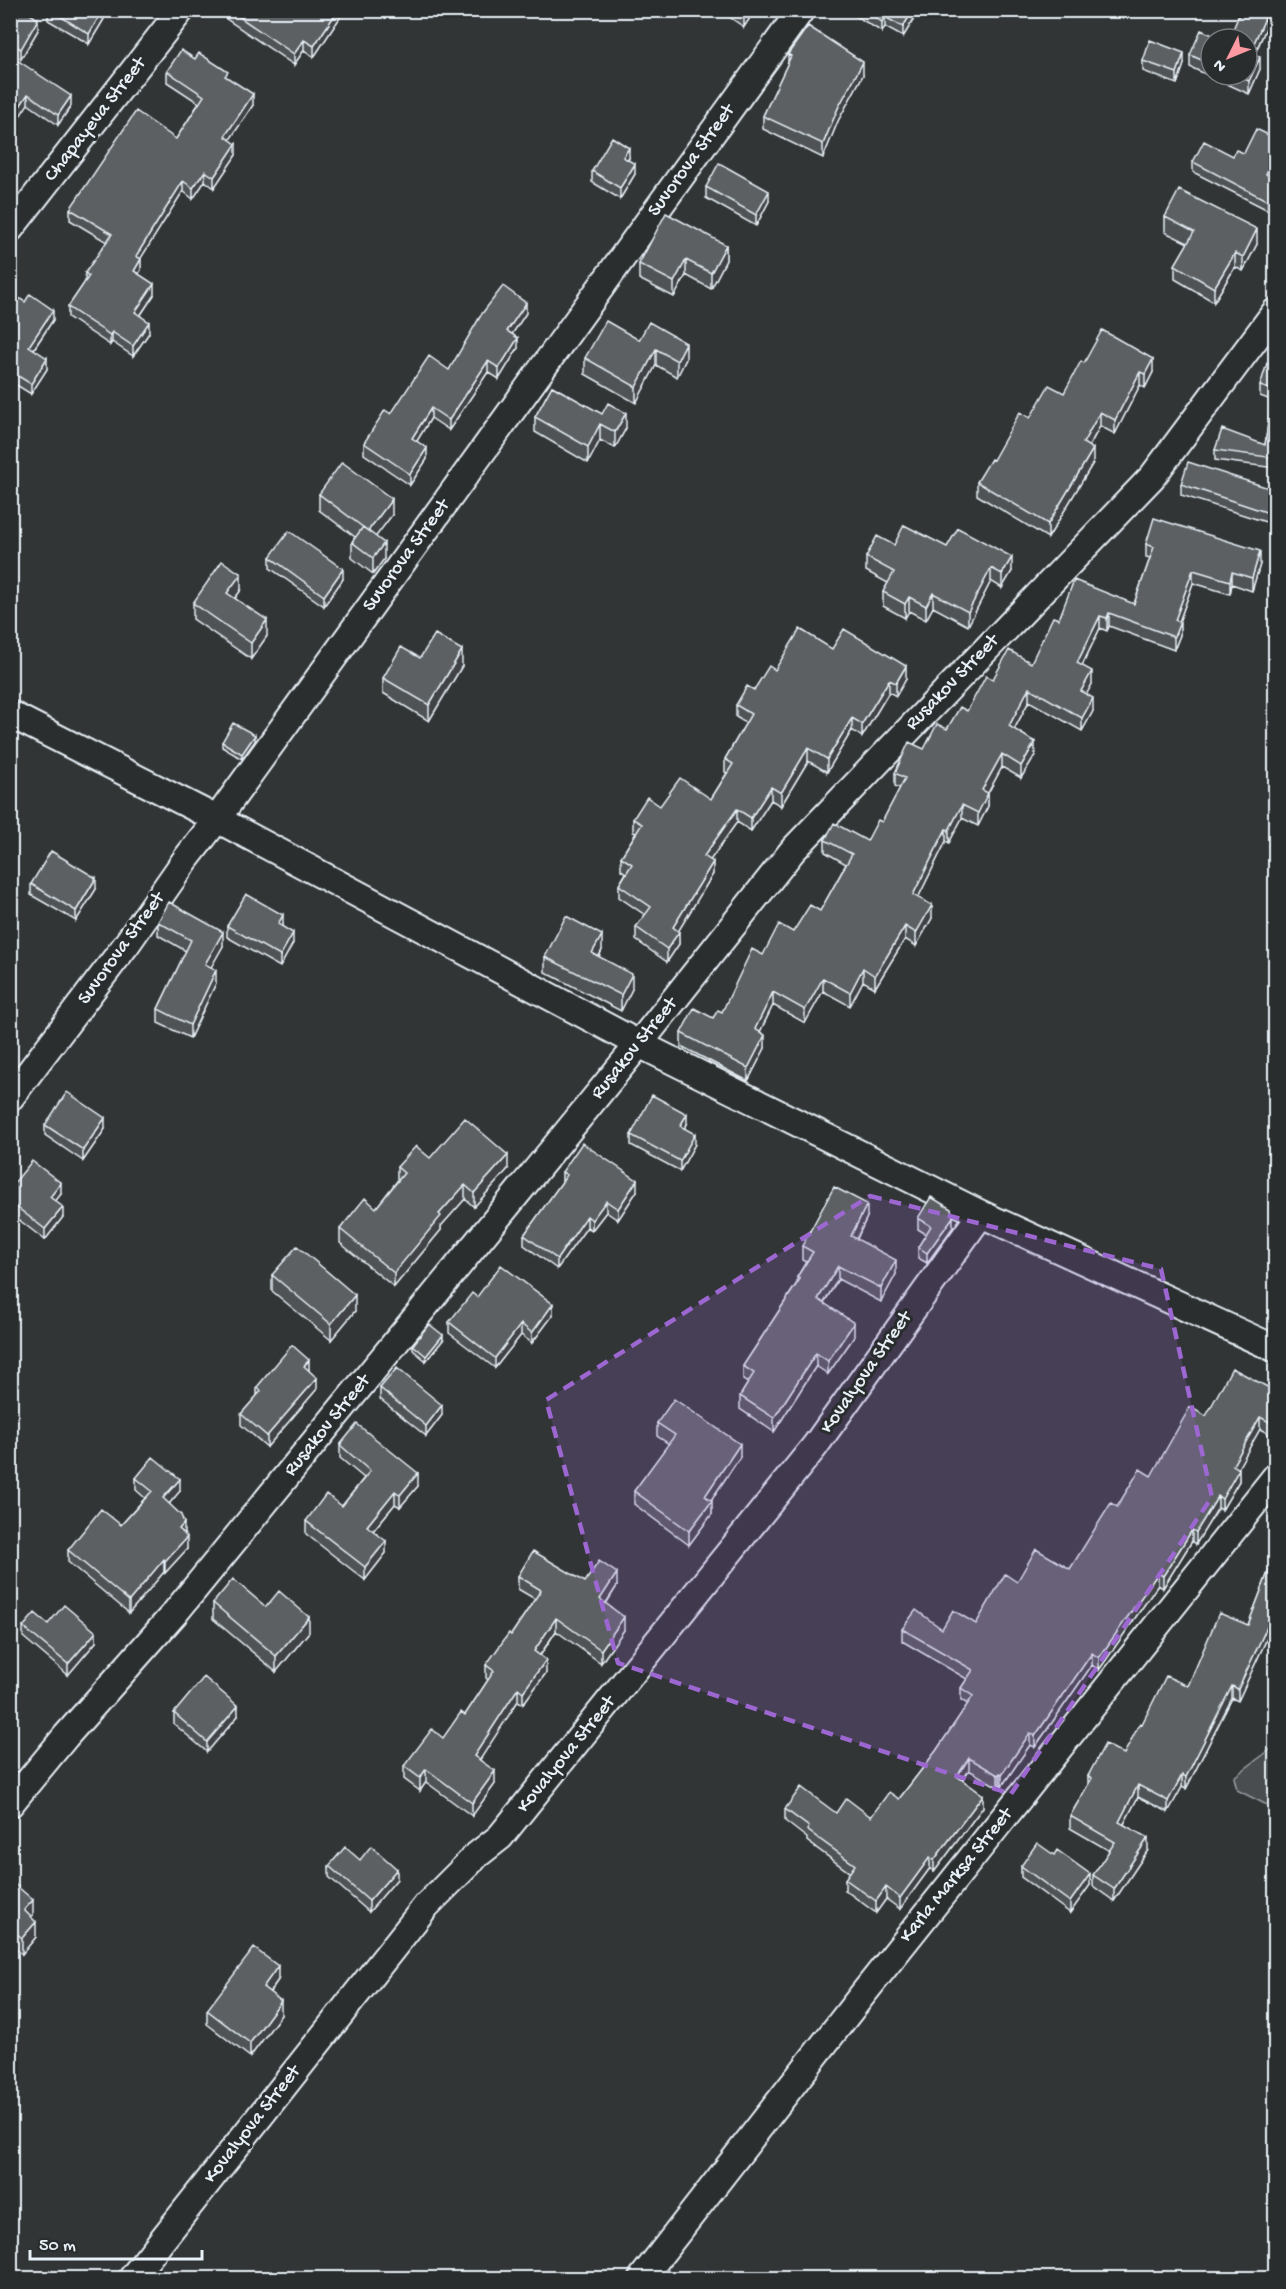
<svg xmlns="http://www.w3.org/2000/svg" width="1286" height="2289" viewBox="0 0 1286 2289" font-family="'Gochi Hand',sans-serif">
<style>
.green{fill:#494d4f;stroke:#989fa4;stroke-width:1.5}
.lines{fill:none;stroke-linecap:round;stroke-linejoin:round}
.minor-casing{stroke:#e8f1f8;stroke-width:30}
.minor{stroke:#2a2d2e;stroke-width:26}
.wall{fill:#4f5355;stroke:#e8f1f8;stroke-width:1.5}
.shaded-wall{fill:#404345;stroke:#e8f1f8;stroke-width:1.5}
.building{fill:#5c6063;stroke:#e8f1f8;stroke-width:1.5}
.marked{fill:#9c67d0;fill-opacity:0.2;stroke:#9c67d0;stroke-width:4.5;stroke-dasharray:12 8;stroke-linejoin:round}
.labels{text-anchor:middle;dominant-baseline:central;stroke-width:6;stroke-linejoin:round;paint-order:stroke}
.street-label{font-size:20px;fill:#e8f1f8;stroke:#2a2d2e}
</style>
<rect width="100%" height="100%" fill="#323536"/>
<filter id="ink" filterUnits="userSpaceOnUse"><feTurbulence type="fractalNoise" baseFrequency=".0167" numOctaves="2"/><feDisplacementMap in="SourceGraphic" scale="12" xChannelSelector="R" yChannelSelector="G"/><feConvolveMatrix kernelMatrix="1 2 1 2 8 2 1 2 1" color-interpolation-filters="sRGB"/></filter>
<g filter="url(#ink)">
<path class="green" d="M1275,1746V1809L1237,1790L1234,1777Z"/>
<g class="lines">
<g class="minor-casing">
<path id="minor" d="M10,229L181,10
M10,714L217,819L639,1044L981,1214L1276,1349
M10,1098L126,945L186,859L217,819L801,10
M10,1804L66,1736L174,1614L639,1044L793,850L1152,477L1276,311
M132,2278L426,1906L477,1855L500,1837L815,1446L981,1214
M642,2278L863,1994L1276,1476"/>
</g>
<use href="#minor" class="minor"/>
</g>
<path class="wall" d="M48,10H106L104,14V19L89,44L48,20Z
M225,10H345L314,57L304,50L294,65L225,18Z
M719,10H755L744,27Z
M846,10H915V17L903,37L885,27L882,32Z
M1232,10H1275V33L1266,28L1255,54L1260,69L1249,94L1190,67V55L1211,39V75H1247L1239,14Z
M10,23L38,30L21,59L10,53Z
M788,54L863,75L838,121L823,158L763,129V116L788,63Z
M195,59L228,78L253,105L230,139L236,155L214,188L205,181L193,199L183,191L140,259L141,270L138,274L154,295L140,316L149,333L133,356L112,342L110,345L68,317V307L85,282V273L107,242L70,220V209L176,139L199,103L167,82V71Z
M1143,61L1184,64L1177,84L1143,71Z
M10,63L71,106L58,125L28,104Z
M1244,153L1275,165L1270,176L1268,210L1193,172V162L1233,156Z
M629,158L628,160L635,174L620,199L592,182V171Z
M706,187L769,201L756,226L706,198Z
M1165,217L1257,244L1243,271L1235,267L1214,302L1175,279V265L1188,243L1165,232Z
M726,245V260L711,289L686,275L674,297L639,279V264Z
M10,294L53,320L34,349L47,369L31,394L10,381Z
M526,313L512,334L518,348L499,379L488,372L449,430L431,418L416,442L427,459L410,485L364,454V443L391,414L449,370Z
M639,340L686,359L677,377L656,365L636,403L585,374V358Z
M1084,363L1153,372L1145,388L1140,385L1115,434L1100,426L1089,447L1093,463L1048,538L977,495V482L993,460L1030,418L1064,393Z
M1275,366V468L1215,460V450L1265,445L1271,400L1260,396V386Z
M552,386L626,428L615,448L600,440L588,463L535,432V417Z
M1181,484L1275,490L1269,523L1181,495Z
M319,494L392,515L375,537L384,559L373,574L352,558V542L355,537L319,510Z
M1146,544L1260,564L1252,591L1232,584L1230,594L1193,583L1179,622L1180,635L1174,650L1109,626L1107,631L1100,628L1082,666L1092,684L1086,694L1093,711L1082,731L1029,701L1014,730L1035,755L1021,778L1002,767L988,793V806L978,826L962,818L949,843L946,841L918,898L932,918L916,946L905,939L875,988L863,981L850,1006L823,991L805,1023L773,1005L760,1032L765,1048L748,1081L681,1046V1033L713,1018L722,1012L763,955L820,911L846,864L825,852V840L867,841L882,822L900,788L895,786V773L924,749L967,711L993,679L1031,663L1059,619L1134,604L1150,558L1146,557Z
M894,545L947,547L1012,571L1002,588L991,581L968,626L933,607L926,620L909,611L905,618L883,606V592L888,583L866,571V557Z
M270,557L343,579L324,606L270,568Z
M241,590L235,598L267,636L251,659L193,619V603Z
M832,649L906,679L896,696L889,692L862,737L852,730L827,772L808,761L781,806L771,800L751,831L737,822L710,860L713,874L678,931L679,944L667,962L636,940V927L645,915L619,897V885L626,873L621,870V857L636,833L633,832V819L711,799L727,773L725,772V759L746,723L736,717V705L775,670Z
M420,658L462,666L429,721L383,693V678Z
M255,741L242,759L222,747V742Z
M31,884L96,889L76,921L31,895Z
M158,922L223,946L211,967L216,983L190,1038L158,1023V1009L186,951L158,935Z
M283,925L282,927L293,943L280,967L227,937V926Z
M602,950L599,957L632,989L621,1011L545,972V957Z
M687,1124L684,1128L695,1144L680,1171L631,1145V1135Z
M45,1125L105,1129L83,1161L45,1135Z
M430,1158L508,1169L474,1207L465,1199L441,1226V1230L394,1287L340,1243V1229L376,1208L397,1181V1167Z
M562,1172L637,1191L618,1220L606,1212L592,1230L587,1227L557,1269L524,1245V1235L562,1182Z
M10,1188L61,1194L55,1201L63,1217L45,1240L10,1213Z
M867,1217L857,1239L896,1274L881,1302L838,1279L824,1303L854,1337L828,1374L816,1366L774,1432L740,1409V1396L748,1383L743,1380V1366L797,1283V1277L806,1262L802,1260V1246Z
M918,1218L953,1227L927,1263L918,1258V1247L926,1234L918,1229Z
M272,1275L355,1311L331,1340L272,1291Z
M477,1297L553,1315L532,1343L521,1335L495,1368L449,1333V1322Z
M1275,1310V1329L1273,1328V1315Z
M443,1340L426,1361L413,1350V1345Z
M309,1370L317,1389L267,1447L241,1425V1414L257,1396V1387Z
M380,1388L442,1415L426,1436L380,1399Z
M1275,1391L1273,1436L1260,1429L1238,1468L1239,1481L1222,1510L1218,1508L1196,1544L1192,1541L1163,1588L1158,1585L1099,1670L1092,1665L1035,1747L1030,1745L1002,1786L1000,1785L998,1787L969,1770L962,1780L983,1807L934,1872L930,1868L900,1909L886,1899L876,1913L845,1890V1879L850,1873L807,1841V1838L785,1821V1809L871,1817L899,1799L936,1751L968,1704L961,1700V1688L967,1679L902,1641V1629H942L976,1624L1017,1582L1070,1569L1117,1507L1151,1476L1206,1416Z
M657,1423L740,1457L711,1500L712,1514L689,1545L634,1504V1491L669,1444L657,1436Z
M340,1445L418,1486L400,1507L395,1504L373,1531L386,1553L365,1580L306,1534V1521L342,1506L364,1478L340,1458Z
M136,1478L180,1491L169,1504L184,1534L187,1549L165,1573L164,1572L129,1613L68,1562V1550L121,1525L145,1498L136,1490Z
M1275,1554V1624L1274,1623L1238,1701L1232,1698L1186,1789L1182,1787L1168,1812L1138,1797L1124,1824L1148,1850L1114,1901L1093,1886V1875L1110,1851L1070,1828V1816L1088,1785V1776L1124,1754L1142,1724L1188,1686L1248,1625Z
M518,1576L617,1586L606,1604L624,1630L601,1663L556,1631L540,1656L546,1673L523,1704L518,1701L479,1760L495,1784L472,1816L426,1782L420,1791L404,1779V1766L443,1738L465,1715L488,1680L486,1678V1665L511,1635L535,1599L518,1589Z
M213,1603L266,1607L309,1632L276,1672L213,1619Z
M48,1624L96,1642L68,1675L23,1637V1627Z
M174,1713L238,1716L207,1752L174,1724Z
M360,1860L397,1879L369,1912L329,1877V1866Z
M1021,1866L1090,1885L1070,1913L1021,1877Z
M10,1880L33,1915L31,1917L36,1937L22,1954L10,1944Z
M278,1980L270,1992L281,2015L250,2057L207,2024V2010Z"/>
<path class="shaded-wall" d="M101,10H106L104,14V19L89,44V34Z
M338,10H345L314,57V46Z
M748,10H755L744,27V16Z
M913,10H915V17L903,37V27Z
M1266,16V28L1250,64V52Z
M885,17V27L882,32V22Z
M38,19V30L21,59V49Z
M304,40V50L294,65V54Z
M1184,53V64L1177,84V73Z
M1260,57V69L1249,94V81Z
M863,62V75L838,121L823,158V144L838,108Z
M28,94V104L10,131V121Z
M253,94V105L225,147V136Z
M71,96V106L58,125V115Z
M236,144V155L214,188V177Z
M629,148V158L623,168V157Z
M1275,155V165L1266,184V174Z
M635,164V174L620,199V188Z
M205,171V181L193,199V188Z
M183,181V191L136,266V256Z
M1275,185V194L1268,210V201Z
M769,191V201L756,226V215Z
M1257,229V244L1243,271V257Z
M726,245V260L711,289V273Z
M1235,253V267L1214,302V288Z
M141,259V270L134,281V271Z
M686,260V275L674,297V282Z
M154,284V295L135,323V312Z
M526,303V313L507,342V331Z
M53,310V320L29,356V346Z
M149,322V333L133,356V346Z
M112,332V342L110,345V335Z
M518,338V348L499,379V368Z
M686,343V359L677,377V361Z
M656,349V365L636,403V387Z
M47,358V369L31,394V384Z
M1153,359V372L1145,388V374Z
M488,361V372L449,430V420Z
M1140,372V385L1115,434V420Z
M431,408V418L412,449V438Z
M1100,412V426L1083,457V443Z
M626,413V428L615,448V432Z
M600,424V440L588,463V447Z
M427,448V459L410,485V474Z
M1093,449V463L1048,538V524Z
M1275,492V502L1269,523V513Z
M392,499V515L368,547V531Z
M384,543V559L373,574V558Z
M1260,551V564L1252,591V578Z
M1012,557V571L1002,588V574Z
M991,568V581L968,626V612Z
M343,569V579L324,606V596Z
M1193,570V583L1175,633V620Z
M1232,572V584L1230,594V581Z
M241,574V590L227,609V593Z
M933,593V607L926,620V606Z
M909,597V611L905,618V604Z
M1109,613V626L1107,631V618Z
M1100,616V628L1077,676V663Z
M267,620V636L251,659V643Z
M1180,622V635L1174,650V637Z
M462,650V666L429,721V705Z
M906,666V679L896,696V683Z
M1092,671V684L1081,704V691Z
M889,680V692L862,737V724Z
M1029,688V701L1009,739V726Z
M1093,698V711L1082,731V718Z
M852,718V730L827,772V759Z
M255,735V741L242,759V754Z
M1035,742V755L1021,778V766Z
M808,748V761L781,806V793Z
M1002,754V767L988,793V806L978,826V813L982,790Z
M771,787V800L751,831V818Z
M962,805V818L949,843V830Z
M737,809V822L704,869V856Z
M946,829V841L913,908V895Z
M713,862V874L673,940V927Z
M96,878V889L76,921V911Z
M932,905V918L916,946V933Z
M283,915V925L278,935V924Z
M905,926V939L875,988V976Z
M223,932V946L205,978V964Z
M679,932V944L667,962V949Z
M293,933V943L280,967V956Z
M602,935V950L592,969V953Z
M863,968V981L850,1006V993Z
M216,970V983L190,1038V1025Z
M632,974V989L621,1011V995Z
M823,978V991L805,1023V1010Z
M773,992V1005L755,1042V1029Z
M765,1035V1048L748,1081V1068Z
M687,1114V1124L680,1136V1126Z
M105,1118V1129L83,1161V1150Z
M695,1134V1144L680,1171V1161Z
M508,1155V1169L474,1207V1193Z
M637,1180V1191L618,1220V1209Z
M61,1183V1194L50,1208V1197Z
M465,1185V1199L441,1226V1230L394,1287V1273L439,1214Z
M606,1201V1212L592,1230V1220Z
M867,1204V1217L851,1250V1236Z
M63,1207V1217L45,1240V1229Z
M587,1216V1227L557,1269V1259Z
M953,1217V1227L927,1263V1253Z
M896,1260V1274L881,1302V1288Z
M838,1266V1279L818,1313V1299Z
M355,1295V1311L331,1340V1324Z
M553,1304V1315L532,1343V1333Z
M854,1323V1337L828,1374V1361Z
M521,1324V1335L495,1368V1358Z
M443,1335V1340L426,1361V1356Z
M816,1353V1366L774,1432V1418Z
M309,1360V1370L304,1377V1366Z
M317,1378V1389L267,1447V1436Z
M442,1405V1415L426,1436V1426Z
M1260,1417V1429L1233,1477V1465Z
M1275,1419V1431L1273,1436V1424Z
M740,1444V1457L705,1509V1496Z
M1239,1469V1481L1222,1510V1499Z
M418,1473V1486L400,1507V1495Z
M180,1479V1491L163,1511V1498Z
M395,1491V1504L367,1538V1526Z
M1218,1496V1508L1196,1544V1532Z
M712,1501V1514L689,1545V1531Z
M184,1523V1535L179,1529Z
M1192,1530V1541L1163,1588V1576Z
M187,1537V1549L165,1573V1561Z
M386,1541V1553L365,1580V1567Z
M164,1559V1572L129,1613V1601Z
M617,1573V1586L600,1612V1599Z
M1158,1573V1585L1099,1670V1658Z
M1274,1612V1623L1238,1701V1689Z
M309,1617V1632L276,1672V1656Z
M624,1617V1630L601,1663V1650Z
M556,1618V1631L534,1664V1651Z
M96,1632V1642L68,1675V1664Z
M1092,1653V1665L1035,1747V1736Z
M546,1660V1673L523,1704V1692Z
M1232,1686V1698L1186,1789V1777Z
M518,1688V1701L474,1769V1756Z
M238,1706V1716L207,1752V1742Z
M1030,1733V1745L1002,1786V1774Z
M969,1758V1770L957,1788V1776Z
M426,1769V1782L420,1791V1778Z
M495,1771V1784L472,1816V1803Z
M1000,1773V1785L998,1787V1775Z
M1182,1775V1787L1168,1812V1801Z
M1138,1785V1797L1119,1833V1822Z
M983,1795V1807L934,1872V1860Z
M1148,1838V1850L1114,1901V1889Z
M930,1857V1868L900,1909V1898Z
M397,1869V1879L369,1912V1901Z
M1090,1874V1885L1070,1913V1902Z
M886,1887V1899L876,1913V1901Z
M33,1900V1915L24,1926V1910Z
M36,1922V1937L22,1954V1938Z
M278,1966V1980L263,2001V1987Z
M281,2001V2015L250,2057V2043Z"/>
<path class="building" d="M18,10H24L38,19L21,49L10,43V23Z
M50,10H103L89,34Z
M229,10H338L314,46L304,40L294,54Z
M735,10H748L744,16Z
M863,10H913L903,27L885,17L882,22Z
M1241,10H1275V20L1266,16L1250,52L1260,57L1249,81L1235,75H1247V39H1229Z
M808,26L863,62L838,108L823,144L763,116L791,56L788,54Z
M1201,30L1222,39H1211V64L1190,55Z
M1150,40L1184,53L1177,73L1143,61Z
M181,50L195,59L199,53L228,72L225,76L253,94L225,136L236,144L214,177L205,171L193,188L183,181L136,256L141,259L134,271L154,284L135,312L149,322L133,346L112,332L110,335L68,307L89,276L85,273L112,234L70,209L136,111L176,139L204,96L167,71Z
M14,58L71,96L58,115L28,94L10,121V63Z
M1256,129L1275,138V155L1266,174L1275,179V185L1268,201L1193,162L1204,141L1233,156L1236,150L1244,153Z
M612,137L629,148L623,157L635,164L620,188L592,171Z
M719,163L769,191L756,215L706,187Z
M1179,190L1257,229L1243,257L1235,253L1214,288L1175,265L1194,232L1165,217Z
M666,213L726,245L711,273L686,260L674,282L639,264Z
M503,286L526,303L507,331L518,338L499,368L488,361L449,420L431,408L412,438L427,448L410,474L364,443L385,410L391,414L429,356L449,370L481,315Z
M11,293L25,302L30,294L53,310L29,346L47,358L31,384L10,371V294Z
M606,321L639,340L649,322L686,343L677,361L656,349L636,387L585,358Z
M1102,330L1153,359L1145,374L1140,372L1115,420L1100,412L1083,443L1093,449L1048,524L977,482L991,459L993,460L1020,412L1030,418L1049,385L1064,393L1081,361L1084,363Z
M1267,363L1275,366V458L1215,450L1222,429L1265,445L1273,390L1260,386Z
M552,386L602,414L608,403L626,413L615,432L600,424L588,447L535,417Z
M342,462L392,499L368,531L319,494Z
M1188,462L1275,490L1269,513L1181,484Z
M1154,518L1260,551L1252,578L1232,572L1230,581L1193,570L1175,620L1180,622L1174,637L1109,613L1107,618L1100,616L1077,663L1092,671L1081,691L1093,698L1082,718L1029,688L1009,726L1035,742L1021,766L1002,754L982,790L988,793L978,813L962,805L949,830L946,829L913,895L932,905L916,933L905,926L875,976L863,968L850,993L823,978L805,1010L773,992L755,1029L765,1035L748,1068L681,1033L694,1008L713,1018L718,1010L722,1012L752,949L763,955L779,924L793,932L810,905L820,911L852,854L825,840L834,823L867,841L878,820L882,822L905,778L895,773L909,742L924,749L937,724L947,729L960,707L967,711L986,676L993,679L1009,650L1031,663L1053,617L1059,619L1074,580L1134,604L1154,547L1146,544Z
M904,525L947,547L958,528L1012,557L1002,574L991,568L968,612L933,593L926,606L909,597L905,604L883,592L894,572L866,557L877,536L894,545Z
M363,527L384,543L373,558L352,542Z
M289,531L343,569L324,596L270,557Z
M222,561L241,574L227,593L267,620L251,643L193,603Z
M800,629L832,649L844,629L906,666L896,683L889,680L862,724L852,718L827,759L808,748L781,793L771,787L751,818L737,809L704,856L713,862L673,927L679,932L667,949L636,927L651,907L619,885L632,864L621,857L642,824L633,819L647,797L660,806L680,778L711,799L733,764L725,759L751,714L736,705L747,686L754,690L769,666L775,670Z
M435,634L462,650L429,705L383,678L401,647L420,658Z
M233,723L255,735L242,754L222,742Z
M51,851L96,878L76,911L31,884Z
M246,894L283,915L278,924L293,933L280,956L227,926Z
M169,902L223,932L205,964L216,970L190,1025L158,1009L191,940L158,922Z
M566,916L602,935L592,953L632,974L621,995L545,957Z
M67,1092L105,1118L83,1150L45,1125Z
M652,1095L687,1114L680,1126L695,1134L680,1161L631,1135Z
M465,1118L508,1155L474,1193L465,1185L439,1214L441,1216L394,1273L340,1229L365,1198L376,1208L404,1173L397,1167L416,1146L430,1158Z
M582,1143L637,1180L618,1209L606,1201L592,1220L587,1216L557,1259L524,1235L567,1175L562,1172Z
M32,1161L61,1183L50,1197L63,1207L45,1229L10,1202V1188Z
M834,1187L867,1204L851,1236L896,1260L881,1288L838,1266L818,1299L854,1323L828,1361L816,1353L774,1418L740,1396L754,1373L743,1366L800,1279L797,1277L813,1252L802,1246Z
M931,1197L951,1209L953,1217L927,1253L918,1247L931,1226L918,1218Z
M297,1246L355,1295L331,1324L272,1275Z
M501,1265L553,1304L532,1333L521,1324L495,1358L449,1322L472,1293L477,1297Z
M429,1324L443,1335L426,1356L413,1345Z
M292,1345L309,1360L304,1366L317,1378L267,1436L241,1414L261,1391L257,1387Z
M397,1368L442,1405L426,1426L380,1388Z
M1232,1368L1275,1391V1419L1273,1424L1260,1417L1233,1465L1239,1469L1222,1499L1218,1496L1196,1532L1192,1530L1163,1576L1158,1573L1099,1658L1092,1653L1035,1736L1030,1733L1002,1774L1000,1773L998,1775L969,1758L957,1776L983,1795L934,1860L930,1857L900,1898L886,1887L876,1901L845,1879L855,1865L807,1830L809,1827L785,1809L801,1787L836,1813L846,1798L871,1817L889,1792L899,1799L936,1751L973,1696L961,1688L973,1670L902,1629L916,1610L942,1629L953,1610L976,1624L1005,1574L1017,1582L1036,1549L1070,1569L1111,1503L1117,1507L1140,1469L1151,1476L1190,1407L1206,1416Z
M674,1399L740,1444L705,1496L712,1501L689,1531L634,1491L675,1435L657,1423Z
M357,1424L418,1473L400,1495L395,1491L367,1526L386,1541L365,1567L306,1521L326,1494L342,1506L370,1471L340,1445Z
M153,1457L180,1479L163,1498L181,1515L184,1523L179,1529L187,1537L165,1561L164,1559L129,1601L68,1550L101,1509L121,1525L152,1491L136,1478Z
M533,1551L585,1582L599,1561L617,1573L600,1599L624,1617L601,1650L556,1618L534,1651L546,1660L523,1692L518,1688L474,1756L495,1771L472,1803L426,1769L420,1778L404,1766L432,1729L443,1738L461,1712L465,1715L494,1671L486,1665L509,1633L511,1635L541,1590L518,1576Z
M1275,1554V1612H1274L1238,1689L1232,1686L1186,1777L1182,1775L1168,1801L1138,1785L1119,1822L1148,1838L1114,1889L1093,1875L1115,1842L1070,1816L1092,1778L1088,1776L1105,1744L1124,1754L1140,1723L1142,1724L1166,1676L1188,1686L1219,1613L1248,1625Z
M233,1579L266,1607L279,1591L309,1617L276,1656L213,1603Z
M64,1605L96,1632L68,1664L23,1627L35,1613L48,1624Z
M204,1677L238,1706L207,1742L174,1713Z
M1037,1843L1054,1855L1057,1850L1090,1874L1070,1902L1021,1866Z
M371,1846L397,1869L369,1901L329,1866L345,1847L360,1860Z
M10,1880L33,1900L24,1910L36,1922L22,1938L10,1928Z
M254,1948L278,1966L263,1987L281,2001L250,2043L207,2010Z"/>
</g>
<path class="marked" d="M870,1196L1161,1269L1212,1497L1011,1794L618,1663L546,1400Z"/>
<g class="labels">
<g class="street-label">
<text transform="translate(96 120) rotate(-52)">Chapayeva Street</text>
<text transform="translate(692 161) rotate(-54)">Suvorova Street</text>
<text transform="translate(407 556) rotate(-54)">Suvorova Street</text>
<text transform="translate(953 683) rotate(-46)">Rusakov Street</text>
<text transform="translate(122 949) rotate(-54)">Suvorova Street</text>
<text transform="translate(635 1049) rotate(-51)">Rusakov Street</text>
<text transform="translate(867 1373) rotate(-55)">Kovalyova Street</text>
<text transform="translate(328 1426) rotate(-51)">Rusakov Street</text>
<text transform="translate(567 1755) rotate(-51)">Kovalyova Street</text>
<text transform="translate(957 1876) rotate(-51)">Karla Marksa Street</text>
<text transform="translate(253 2125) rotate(-52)">Kovalyova Street</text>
</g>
</g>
<rect width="1286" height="2289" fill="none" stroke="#2a2d2e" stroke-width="36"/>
<rect x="18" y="18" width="1250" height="2253" fill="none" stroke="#e8f1f8" stroke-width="2" filter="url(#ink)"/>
<g transform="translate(1229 57) rotate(227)"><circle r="28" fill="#2a2d2e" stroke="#767b7f" stroke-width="1.5"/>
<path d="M0-4.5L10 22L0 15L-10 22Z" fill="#ff9aa2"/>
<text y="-9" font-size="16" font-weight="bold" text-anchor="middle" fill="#e8f1f8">N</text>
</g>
<path d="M30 2250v9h172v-9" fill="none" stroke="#e8f1f8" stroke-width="3"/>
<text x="39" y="2250" font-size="18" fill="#e8f1f8" stroke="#2a2d2e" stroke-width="4.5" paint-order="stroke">50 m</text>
</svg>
